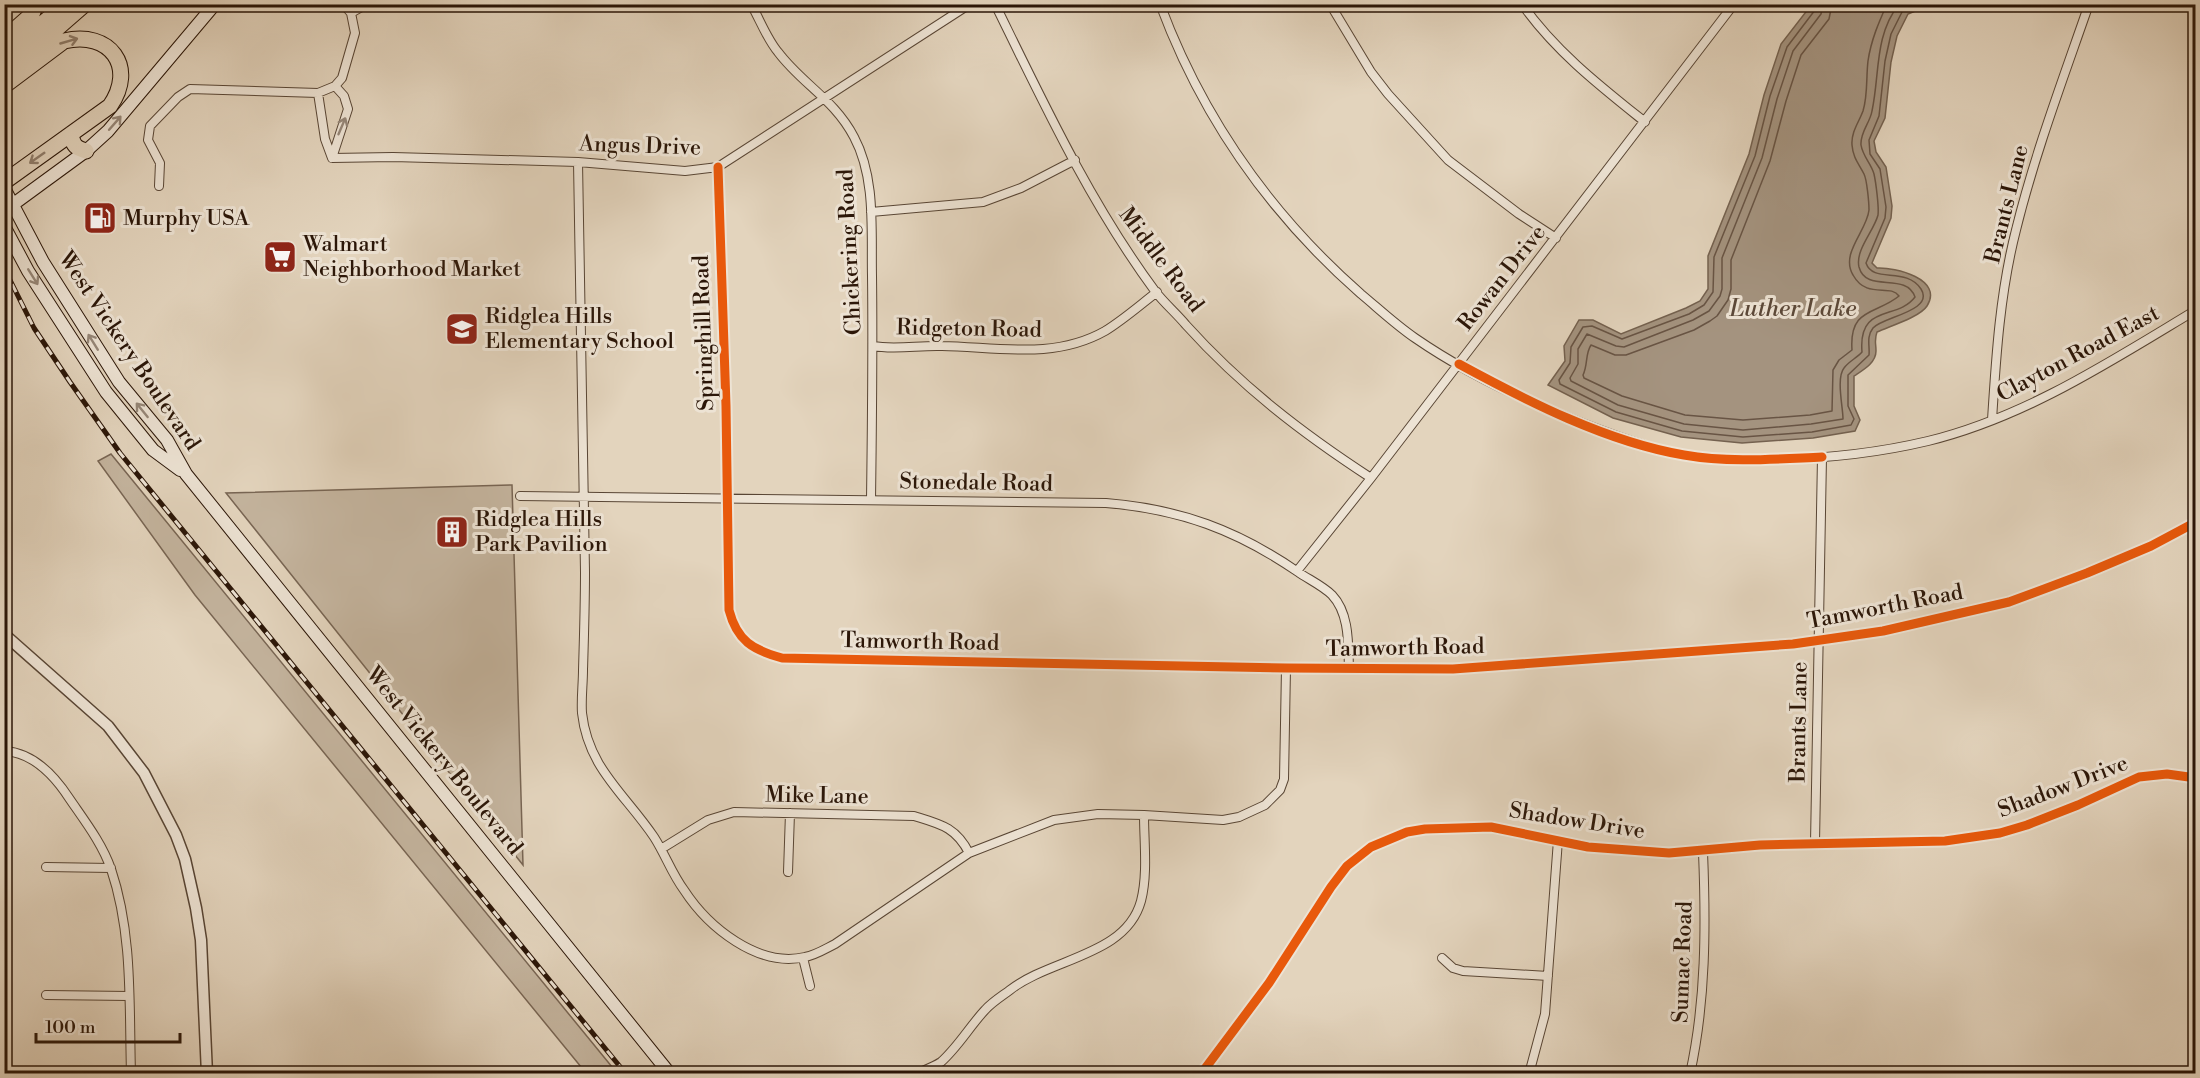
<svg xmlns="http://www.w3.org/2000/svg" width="2200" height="1078" viewBox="0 0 2200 1078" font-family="'Libre Bodoni',serif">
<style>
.green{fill:#c4b49e;stroke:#786553;stroke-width:1.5}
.water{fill:#a4937f;stroke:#74614f;stroke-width:1.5}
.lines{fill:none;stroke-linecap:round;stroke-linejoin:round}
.shore{stroke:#685444;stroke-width:1.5}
.minor-casing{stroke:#594635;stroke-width:10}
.tertiary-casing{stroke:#594635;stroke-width:13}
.secondary-casing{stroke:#2b1608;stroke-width:14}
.motorway-casing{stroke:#2b1608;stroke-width:17}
.minor{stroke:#ede3d4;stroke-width:8}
.tertiary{stroke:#ede3d4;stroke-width:10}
.secondary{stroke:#ede3d4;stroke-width:12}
.motorway{stroke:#e3d4bd;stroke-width:15}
.rail-casing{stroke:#2b1608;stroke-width:5}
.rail{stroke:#ede3d4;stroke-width:3;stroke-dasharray:9;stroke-linecap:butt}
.cycleway-casing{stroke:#ede3d4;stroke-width:13}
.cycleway{stroke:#e8590c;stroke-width:9}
.oneway{stroke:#907e6c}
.oneway2{stroke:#968778}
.labels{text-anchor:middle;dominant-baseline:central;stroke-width:6;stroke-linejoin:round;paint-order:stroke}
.street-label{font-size:22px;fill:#2b1608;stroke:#ede3d4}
.poi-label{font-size:22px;fill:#2b1608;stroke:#ede3d4;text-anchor:start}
.water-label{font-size:24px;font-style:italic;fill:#5b4838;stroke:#ede3d4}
</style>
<rect width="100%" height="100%" fill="#e3d4bd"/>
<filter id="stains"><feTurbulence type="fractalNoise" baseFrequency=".00333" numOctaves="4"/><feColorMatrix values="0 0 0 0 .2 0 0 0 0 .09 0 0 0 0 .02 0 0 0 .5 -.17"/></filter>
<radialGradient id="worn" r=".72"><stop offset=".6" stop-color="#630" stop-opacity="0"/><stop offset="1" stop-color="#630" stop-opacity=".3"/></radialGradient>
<path class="green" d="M111,454L617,1073H586L195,595L98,461Z
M512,485L523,865L226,493Z"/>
<path class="water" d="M1812,4L1930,5L1908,14L1897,36L1891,62L1885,118L1874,141L1876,152L1886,167L1892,206L1891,218L1872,263L1877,268C1895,267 1944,279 1927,306C1920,317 1890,326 1877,332C1874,340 1876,343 1876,351C1876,363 1863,370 1854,376V406L1860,420L1855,431L1813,438L1742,443L1681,437L1613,418L1548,385L1565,361L1564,346L1579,320H1593L1621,334L1686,308L1700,301L1708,289V256L1749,154L1764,95L1781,44Z"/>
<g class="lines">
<path class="shore" d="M1816,4L1815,10L1787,47L1770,96L1755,156L1714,257L1713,292L1704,305L1689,314L1622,339L1592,326L1583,327L1571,347L1570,363L1559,380L1560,384L1616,412L1682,431L1743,437L1812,432L1851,425L1854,419L1848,406V375L1869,355C1870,346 1866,337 1873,328C1882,317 1935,311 1921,289C1906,266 1873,284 1866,263L1885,218L1886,207L1880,169L1870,154L1869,140L1879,116L1885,61L1891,34L1903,10L1915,4
M1823,4L1821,14L1793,51L1777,99L1762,158L1722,258V289L1720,296L1709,311L1693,320L1624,347L1616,346L1587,334L1578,349V364L1570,378L1571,381L1618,405L1684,424L1743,430L1811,424L1843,419C1843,407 1836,378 1844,368C1849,361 1857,358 1862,352C1858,303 1897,321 1915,297C1906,271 1866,294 1859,267C1855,250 1874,231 1878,215C1879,207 1876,183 1874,174C1871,163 1863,157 1861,145C1860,132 1870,123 1872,111C1880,74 1874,36 1899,4
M1832,4L1829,19L1801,55L1786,101L1770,161L1731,260V289L1728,300L1717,316L1710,321L1694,330L1626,355H1615L1591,345C1585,354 1588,365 1583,375L1584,378L1622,396L1685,415L1743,420L1810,415L1832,411L1833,370L1839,360L1852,350C1849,307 1876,315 1899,296C1890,283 1867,300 1853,275C1840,253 1867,231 1869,210C1869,203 1867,180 1864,174C1859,164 1853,158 1852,145C1851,132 1859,122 1863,111C1868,95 1866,77 1868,61C1871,40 1879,22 1887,4"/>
<g class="minor-casing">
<path id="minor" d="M343,4L351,13
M378,4L417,6
M751,4C760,20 767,39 778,52C802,84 834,99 854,137C876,178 871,230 872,276C873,351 872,425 871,500
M995,4C1043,102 1090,203 1155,291C1164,303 1176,313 1186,325C1242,387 1302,433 1371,478
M1160,4C1202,117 1271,215 1361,294C1379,309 1396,325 1415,338C1460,369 1517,397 1567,417C1604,432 1643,447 1682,455C1698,458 1716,458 1733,459C1798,461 1865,456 1928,441C2026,417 2111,361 2196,310
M1330,4L1371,72L1388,94L1448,160L1519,214L1556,238
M1522,4C1555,51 1600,86 1645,122
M351,13L367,4
M318,93L325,139L332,158L348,109L344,96L335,86
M332,158L393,157L578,162L685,171L718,167L970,4
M578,162C580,298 583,435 585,572C585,605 584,637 583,670C583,684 581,699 582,713C588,768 625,794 654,837C665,854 672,874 684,890C708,927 758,968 805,957C816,955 825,949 835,944L969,853L1054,820L1098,814L1144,815L1223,820L1239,817L1265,805L1280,790L1284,779L1286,668
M718,167L726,406L729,610C737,641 753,650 782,658L1286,668L1453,669L1793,644L1883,631L2009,602L2087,573L2151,546L2196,522
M159,186L160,163L148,140L150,126L178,97L190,89L318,93L335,86L342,78L355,33L351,13
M871,212L983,202L1021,188L1075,160
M873,346C895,350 920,345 942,346C997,347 1054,360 1105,331C1123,320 1140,305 1157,292
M1992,420C1996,357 2000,292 2016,230C2035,153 2063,79 2089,4
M520,496L1106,503C1180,509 1237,530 1298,572C1308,579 1323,586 1332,595C1350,614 1348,645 1349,669
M1297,571L1371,478L1734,4
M5,751C34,753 54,775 69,798C84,820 102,843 111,869C133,934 129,1005 131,1074
M1815,843L1822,457
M661,849L708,820L734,812L914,816C940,824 956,827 969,853
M46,867L111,868
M788,872L790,813
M803,958L810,986
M1442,958L1453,968L1463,971L1548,976
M46,995L129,996
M920,1072C927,1069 935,1066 941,1062C958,1047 970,1026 985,1010C992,1002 1002,996 1010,990C1051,958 1126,956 1141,901C1148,874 1144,842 1144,815
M140,1074L207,1071
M1201,1074L1269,983L1331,887L1347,866L1371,847L1407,832L1425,829L1491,827L1588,847L1669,853L1760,845L1945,841L2000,833L2027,825L2078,805L2139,777L2167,774L2196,778
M1529,1074L1545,1014L1558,840
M1690,1074C1706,1001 1706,926 1703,852"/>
</g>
<g class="tertiary-casing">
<path id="tertiary" d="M4,634L108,726L144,773L176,835L185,859L196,908L201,940L207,1074"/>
</g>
<g class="secondary-casing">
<path id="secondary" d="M4,188L43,262L119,382L167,440L186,474L670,1074
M4,211L86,151L108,131L215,4
M4,226L28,271L106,392L153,450L180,470"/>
</g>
<g class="motorway-casing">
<path id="motorway" d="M4,39L32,14L36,4
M4,55L66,4
M7,72L85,4
M4,86L64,41C110,30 137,67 110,106L4,182
M71,134C73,146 76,148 86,151"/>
</g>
<use href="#minor" class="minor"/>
<use href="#tertiary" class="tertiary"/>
<use href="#secondary" class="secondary"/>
<use href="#motorway" class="motorway"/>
<g class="rail-casing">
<path id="rail" d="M4,268L34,328L70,382L120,453L626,1074"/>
</g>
<use href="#rail" class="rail"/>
<g class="cycleway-casing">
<path id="cycleway" d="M718,167L726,406L729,610C737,641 753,650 782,658L1286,668L1453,669L1793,644L1883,631L2009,602L2087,573L2151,546L2196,522
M1459,364C1527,401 1607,442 1684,455C1729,463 1776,459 1822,457
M1201,1074L1269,983L1331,887L1347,866L1371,847L1407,832L1425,829L1491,827L1588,847L1669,853L1760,845L1945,841L2000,833L2027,825L2078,805L2139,777L2167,774L2196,778"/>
</g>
<use href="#cycleway" class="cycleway"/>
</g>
<defs><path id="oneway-shaft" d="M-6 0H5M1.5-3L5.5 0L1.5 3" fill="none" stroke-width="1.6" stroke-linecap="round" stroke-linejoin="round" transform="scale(1.5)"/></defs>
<g class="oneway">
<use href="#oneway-shaft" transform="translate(69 41) rotate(-16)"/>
<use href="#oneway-shaft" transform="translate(37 158) rotate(145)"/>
</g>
<g class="oneway2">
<use href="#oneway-shaft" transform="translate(115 123) rotate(-49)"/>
<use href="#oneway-shaft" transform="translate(342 126) rotate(-67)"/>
<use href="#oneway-shaft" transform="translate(33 277) rotate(58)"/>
<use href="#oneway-shaft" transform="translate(93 342) rotate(-122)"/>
<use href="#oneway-shaft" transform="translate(142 410) rotate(-129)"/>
</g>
<defs>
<g id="fuel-square" transform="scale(1.725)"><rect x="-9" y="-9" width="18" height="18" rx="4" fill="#8f2418" stroke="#ede3d4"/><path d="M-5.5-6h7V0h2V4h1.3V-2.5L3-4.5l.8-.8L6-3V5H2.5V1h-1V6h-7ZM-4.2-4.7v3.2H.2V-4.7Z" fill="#fff"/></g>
<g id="supermarket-square" transform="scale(1.725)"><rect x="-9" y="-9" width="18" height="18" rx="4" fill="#8f2418" stroke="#ede3d4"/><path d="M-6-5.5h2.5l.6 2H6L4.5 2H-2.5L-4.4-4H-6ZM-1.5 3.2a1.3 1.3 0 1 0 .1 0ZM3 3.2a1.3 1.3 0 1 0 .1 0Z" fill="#fff"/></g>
<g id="school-square" transform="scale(1.725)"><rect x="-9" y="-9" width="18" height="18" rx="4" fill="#8f2418" stroke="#ede3d4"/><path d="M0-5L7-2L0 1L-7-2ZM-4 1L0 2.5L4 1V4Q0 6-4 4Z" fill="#fff"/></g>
<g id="building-square" transform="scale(1.725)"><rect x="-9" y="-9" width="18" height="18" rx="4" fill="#8f2418" stroke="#ede3d4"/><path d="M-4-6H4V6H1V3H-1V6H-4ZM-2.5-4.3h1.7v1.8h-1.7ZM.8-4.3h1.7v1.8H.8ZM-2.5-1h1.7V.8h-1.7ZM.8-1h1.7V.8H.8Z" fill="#fff"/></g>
</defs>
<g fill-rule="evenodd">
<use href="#fuel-square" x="100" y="218"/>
<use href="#supermarket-square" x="280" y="257"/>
<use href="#school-square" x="462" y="329"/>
<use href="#building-square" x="452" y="532"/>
</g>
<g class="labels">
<g class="street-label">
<text transform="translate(640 146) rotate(2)">Angus Drive</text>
<text transform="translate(2007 204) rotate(-76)">Brants Lane</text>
<text transform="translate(850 252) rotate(-93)">Chickering Road</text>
<text transform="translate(1161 260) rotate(53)">Middle Road</text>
<text transform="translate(1502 278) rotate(-52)">Rowan Drive</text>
<text transform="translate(969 329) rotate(1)">Ridgeton Road</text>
<text transform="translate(704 333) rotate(-92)">Springhill Road</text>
<text transform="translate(129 351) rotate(56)">West Vickery Boulevard</text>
<text transform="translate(2078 354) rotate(-28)">Clayton Road East</text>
<text transform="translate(976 483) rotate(1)">Stonedale Road</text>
<text transform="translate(1885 607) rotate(-11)">Tamworth Road</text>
<text transform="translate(920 642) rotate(1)">Tamworth Road</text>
<text transform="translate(1405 648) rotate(-1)">Tamworth Road</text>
<text transform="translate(1799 722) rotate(-89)">Brants Lane</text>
<text transform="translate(444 761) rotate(51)">West Vickery Boulevard</text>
<text transform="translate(2063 787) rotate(-21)">Shadow Drive</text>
<text transform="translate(817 796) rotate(1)">Mike Lane</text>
<text transform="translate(1577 821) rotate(9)">Shadow Drive</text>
<text transform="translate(1683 962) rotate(-88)">Sumac Road</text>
</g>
<g class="poi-label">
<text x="123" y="218">Murphy USA</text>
<text x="303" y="244">Walmart<tspan x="303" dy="25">Neighborhood Market</tspan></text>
<text x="485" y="316">Ridglea Hills<tspan x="485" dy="25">Elementary School</tspan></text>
<text x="475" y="519">Ridglea Hills<tspan x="475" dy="25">Park Pavilion</tspan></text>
</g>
<g class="water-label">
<text x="1793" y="309">Luther Lake</text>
</g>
</g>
<rect width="2200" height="1078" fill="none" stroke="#e3d4bd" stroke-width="24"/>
<rect x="6" y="6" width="2188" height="1066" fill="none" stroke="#2b1608" stroke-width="3"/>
<rect x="12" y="12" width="2176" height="1054" fill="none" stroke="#2b1608" stroke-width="1.5"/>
<path d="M36 1033v9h144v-9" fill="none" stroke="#2b1608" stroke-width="3"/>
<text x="45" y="1033" font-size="18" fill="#2b1608" stroke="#ede3d4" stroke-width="4.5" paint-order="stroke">100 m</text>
<rect width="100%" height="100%" filter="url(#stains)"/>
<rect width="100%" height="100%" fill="url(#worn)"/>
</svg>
